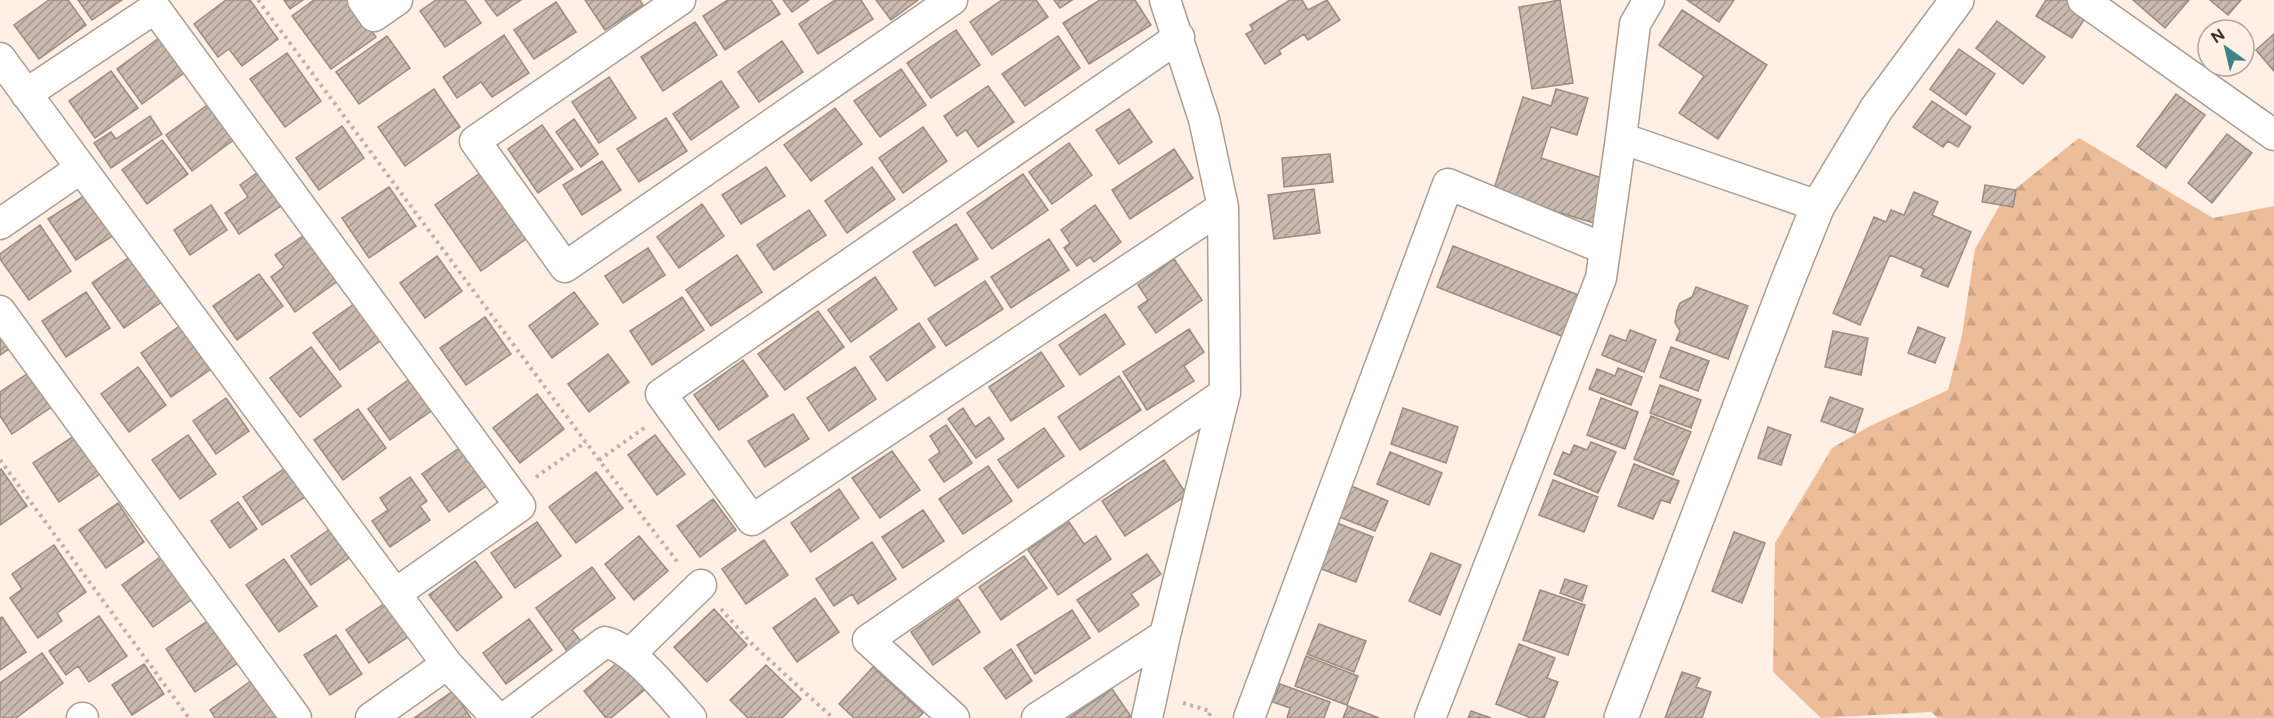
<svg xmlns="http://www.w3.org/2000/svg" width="2274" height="718" viewBox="0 0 2274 718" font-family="Figtree,sans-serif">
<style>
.forest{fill:url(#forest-firs)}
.building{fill:url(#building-hatch);stroke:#9b8c82;stroke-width:1.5}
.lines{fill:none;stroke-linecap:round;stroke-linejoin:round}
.street-casing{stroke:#ac9d93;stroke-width:33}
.secondary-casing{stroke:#ac9d93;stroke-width:36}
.path{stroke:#bdb1a8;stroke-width:4;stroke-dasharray:3 4.5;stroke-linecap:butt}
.street{stroke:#fff;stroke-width:30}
.secondary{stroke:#fff;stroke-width:33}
</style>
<defs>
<pattern id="forest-firs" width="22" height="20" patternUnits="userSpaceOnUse" patternTransform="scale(1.5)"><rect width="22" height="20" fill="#edbd9a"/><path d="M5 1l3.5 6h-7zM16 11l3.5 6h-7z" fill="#cca385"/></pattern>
<pattern id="building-hatch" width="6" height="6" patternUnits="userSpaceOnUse" patternTransform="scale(1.5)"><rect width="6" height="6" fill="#c9baaf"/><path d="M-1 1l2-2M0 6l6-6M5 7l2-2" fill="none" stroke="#a4988f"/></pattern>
</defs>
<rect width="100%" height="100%" fill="#ffefe4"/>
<path class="forest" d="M2079,138L2213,218L2274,206V718H1938L1931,712L1821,718L1773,672L1775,543L1832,448L1870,426L1948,390L1962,335L1975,249L2004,198Z"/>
<path class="building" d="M49,0H68L86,25L39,59L14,25Z
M78,0H122L92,20Z
M226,0H250L278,39L242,66L229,49L218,57L194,24Z
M284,0H303L290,9Z
M314,0H350L376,37L331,69L292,16Z
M436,0H465L481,23L445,47L420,11Z
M485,0H521L497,16Z
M585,0H640L643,5L605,30Z
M728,0H771L780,14L725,50L703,16Z
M783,0H809L792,12Z
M835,0H861L873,19L818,54L799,24Z
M876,0H918L891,20Z
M1002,0H1036L1048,17L992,55L970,22Z
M1054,0H1072L1060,8Z
M1100,0H1135L1151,25L1089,64L1063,23Z
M1290,0H1302L1308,10L1327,0L1340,20L1308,40L1304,34L1279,50L1281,54L1265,64L1246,34L1253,30L1250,25Z
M1560,0L1573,83L1532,89L1519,7Z
M1687,0H1734L1719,22Z
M2046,0H2070L2089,12L2072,38L2036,16Z
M2133,0H2189L2165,28Z
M2210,0H2241L2228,15Z
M556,2L576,32L534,59L514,30Z
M1682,10L1767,65L1718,139L1679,113L1704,76L1659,45Z
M1997,21L2045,57L2023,84L1976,48Z
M695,22L717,55L663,91L641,57Z
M956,30L980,65L931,98L907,63Z
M2274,34V71L2256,50Z
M163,35L188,70L142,104L117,69Z
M504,35L529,73L492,97L481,82L457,98L443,77Z
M387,36L410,68L359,104L336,72Z
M1058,36L1080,68L1025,106L1002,74Z
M782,41L803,72L759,102L738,72Z
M1959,49L1995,74L1966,115L1930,89Z
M287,53L321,101L285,127L250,79Z
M901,69L926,105L880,137L854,101Z
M111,71L138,108L95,138L69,101Z
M609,77L636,118L599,143L572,102Z
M721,81L739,107L691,140L673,114Z
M988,86L1014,122L978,147L966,130L957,136L944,116Z
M434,89L460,127L405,166L378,127Z
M1556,89L1588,98L1577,135L1551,127L1541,158L1611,181L1597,224L1493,192L1523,97L1551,106Z
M2176,94L2205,115L2166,168L2137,146Z
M1932,101L1971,127L1958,147L1948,141L1943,147L1913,127Z
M210,103L236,138L192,171L166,135Z
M835,108L862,144L811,181L784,145Z
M1129,109L1152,142L1119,164L1096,130Z
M150,116L162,134L111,168L94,143L111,132L116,139Z
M666,118L687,151L639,182L617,149Z
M574,119L598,154L581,167L556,132Z
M542,125L573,169L538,193L508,149Z
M342,126L364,158L319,190L296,158Z
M923,127L947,161L903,193L879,158Z
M2227,134L2252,153L2212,203L2188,183Z
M162,140L188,174L147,204L122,170Z
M1069,143L1092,175L1052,204L1029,172Z
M1174,149L1193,178L1130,219L1112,190Z
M1330,154L1333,182L1284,187L1282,158Z
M602,161L621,190L582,215L563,185Z
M766,167L785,196L741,224L722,195Z
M872,167L895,199L847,233L825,201Z
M261,170L284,204L239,234L225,213L248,197L240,185Z
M483,171L530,236L481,271L435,205Z
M1023,174L1048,210L992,249L967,213Z
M1985,185L2016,190L2013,207L1982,202Z
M389,187L416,226L369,258L342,218Z
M1314,189L1320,233L1274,239L1268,195Z
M1914,192L1938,202L1932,215L1971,232L1948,287L1921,276L1924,269L1890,255L1860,325L1833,313L1874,217L1886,222L1891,210L1904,215Z
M87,194L114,235L76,260L48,219Z
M702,204L724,236L679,268L657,237Z
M211,205L227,230L190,255L174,230Z
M1095,205L1121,242L1094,262L1090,257L1077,266L1064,248L1070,243L1061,230Z
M809,210L826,235L774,270L757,245Z
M956,224L978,259L935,286L913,252Z
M40,225L71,271L29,300L0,259V254Z
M306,234L339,280L295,312L271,277L284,267L275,255Z
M1049,239L1069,270L1011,308L991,277Z
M1453,246L1581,296L1564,337L1437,287Z
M648,248L665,275L623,303L605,276Z
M134,254L166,299L124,328L92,283Z
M737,255L762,292L711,326L686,290Z
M437,256L462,291L425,318L400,283Z
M1174,259L1202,300L1156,333L1138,307L1148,300L1138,285Z
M259,274L283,306L237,340L213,306Z
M875,277L897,309L851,342L828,310Z
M985,281L1003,309L946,346L928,319Z
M1696,287L1748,306L1728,359L1676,340L1680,331L1675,322L1677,310L1680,303L1692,297Z
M86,292L110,328L66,357L42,321Z
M574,292L598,324L552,358L529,326Z
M682,297L704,330L652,365L630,331Z
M354,304L380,341L340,370L313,333Z
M818,311L844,347L785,390L758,354Z
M1105,314L1125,344L1080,375L1059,345Z
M485,317L511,354L466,385L440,348Z
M184,323L214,367L171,397L141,353Z
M919,323L935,347L887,381L870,357Z
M1918,327L1945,338L1935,363L1908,353Z
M0,329L12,347L0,355Z
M1189,329L1204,352L1184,366L1194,381L1147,410L1123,372Z
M1630,330L1656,340L1644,372L1602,355L1610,335L1626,341Z
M1833,331L1868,338L1861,375L1825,367Z
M311,347L341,386L300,417L270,378Z
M1671,347L1709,361L1698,391L1660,377Z
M1041,352L1064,386L1011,421L989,387Z
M608,354L629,382L589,412L568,384Z
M743,360L768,396L719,430L694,395Z
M138,367L166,405L129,432L101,394Z
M855,367L876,399L829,431L807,398Z
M1618,368L1642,377L1631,405L1589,389L1597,369L1615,376Z
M33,370L56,404L12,434L0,416V392Z
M1119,376L1141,410L1080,450L1058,417Z
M411,378L434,409L390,440L368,409Z
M1660,385L1701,400L1691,428L1650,413Z
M537,394L564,429L520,463L493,428Z
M1830,397L1863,409L1855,433L1821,421Z
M226,398L249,431L216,454L193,421Z
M1601,398L1638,412L1625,449L1587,435Z
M963,408L975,427L989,417L1004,439L976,458L948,419Z
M1403,408L1458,427L1446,463L1391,444Z
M358,409L386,448L343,480L314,440Z
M793,414L809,439L765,467L748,441Z
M1651,416L1691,432L1673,475L1634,459Z
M946,425L972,463L944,482L929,460L940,452L930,436Z
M1768,427L1791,435L1781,465L1758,458Z
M1044,428L1064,456L1018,488L998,460Z
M188,435L216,474L180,499L152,460Z
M655,435L685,474L657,495L628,455Z
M74,436L100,474L59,502L33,463Z
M1591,442L1616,452L1598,493L1554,474L1563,452L1570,455L1574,445L1587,450Z
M462,446L489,484L449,512L422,474Z
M892,451L920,490L880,518L852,478Z
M1390,452L1442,473L1429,505L1377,484Z
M1164,460L1187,495L1125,536L1102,501Z
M1634,464L1679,481L1670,503L1661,500L1653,519L1618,506Z
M288,466L308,495L262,525L243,497Z
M988,466L1012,501L963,534L939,499Z
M1,469L27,506L0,525V470Z
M596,472L623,508L576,543L549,507Z
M410,477L427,501L420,506L430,520L390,547L372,521L388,510L380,498Z
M1553,480L1598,497L1584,532L1539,515Z
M1349,485L1388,501L1375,531L1337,516Z
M839,489L859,518L811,552L791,523Z
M713,499L736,530L700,557L677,526Z
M238,502L257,529L230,548L211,521Z
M118,503L144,542L106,568L79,530Z
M923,510L944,541L903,568L882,537Z
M537,522L561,556L515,588L491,553Z
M1069,522L1084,544L1096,536L1111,559L1058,595L1028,550Z
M1337,523L1373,537L1356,582L1319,568Z
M330,529L349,558L311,585L291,556Z
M1734,532L1765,543L1742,603L1712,591Z
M639,536L668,571L634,600L605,564Z
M764,540L788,575L746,604L722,569Z
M872,542L896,579L858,604L852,594L834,606L816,579Z
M54,545L86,592L57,613L62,621L38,638L10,598L22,589L12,574Z
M167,552L198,595L153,627L122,585Z
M1431,553L1461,565L1440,615L1409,601Z
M1147,554L1161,574L1131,594L1139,605L1099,632L1077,600Z
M1024,556L1047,588L1001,620L979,587Z
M284,559L317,606L279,632L246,585Z
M475,561L502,597L457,631L429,595Z
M592,567L615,598L572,630L581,641L567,651L536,608Z
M1565,579L1587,586L1582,601L1560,593Z
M1540,590L1585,605L1568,655L1523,640Z
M815,598L839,632L797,662L773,628Z
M958,599L980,632L933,665L911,632Z
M388,601L411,635L369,663L346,630Z
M714,609L747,645L707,682L674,647Z
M1072,610L1090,638L1035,674L1017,645Z
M99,616L127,656L89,682L78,666L66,675L49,651Z
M2,617L26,652L0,670V618Z
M529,619L552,650L506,684L483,653Z
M209,620L238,663L195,692L166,649Z
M1319,624L1366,641L1354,672L1307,654Z
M336,635L362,674L330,695L304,655Z
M1519,644L1555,658L1547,678L1558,682L1544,718H1531L1496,704Z
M1011,649L1032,681L1006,699L984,668Z
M42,653L63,683L16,718H0V683Z
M1306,656L1358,676L1347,705L1295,686Z
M623,658L648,687L611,718H606L584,691Z
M144,664L164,694L132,715L112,685Z
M766,665L801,699L782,718H748L730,700Z
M873,667L923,713L918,718H854L839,704Z
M1682,672L1700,678L1696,687L1711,692L1702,718H1665Z
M258,676L278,718H215L210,710Z
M1280,684L1330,702L1324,718H1287L1290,708L1273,702Z
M1112,689L1132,718H1069Z
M453,691L471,718H414Z
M1348,706L1379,718H1343Z
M1471,711L1491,718H1468Z"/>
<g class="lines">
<g class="street-casing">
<path id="street" d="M363,0L374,16L397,0
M680,0L475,141L565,267L952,0
M2083,0L2274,135
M1179,37L661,394L752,520L1223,207
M0,58L447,664L497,718
M26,94L155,8L520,506L395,594
M1621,138L1818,206
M0,224L81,168
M0,311L296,718
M630,654L701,585
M82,718H83
M371,718L447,664
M505,718L605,642C635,649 670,695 691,718
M954,718L868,640L1225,393
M1037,718L1165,635
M1147,718L1165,635L1225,393L1223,207L1204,119L1165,0
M1249,718L1448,184L1605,249
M1430,718L1601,278L1621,138L1635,24L1649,0"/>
</g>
<g class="secondary-casing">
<path id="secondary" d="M1621,718L1788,280L1818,206L1877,108L1957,0"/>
</g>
<path class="path" d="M258,0L599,460L679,564
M0,460L189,718
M599,460L647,426
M536,477L586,442
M721,609L753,645L833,718
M1183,703L1210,711L1209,718"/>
<use href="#street" class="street"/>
<use href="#secondary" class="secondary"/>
</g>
<g transform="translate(2226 48) rotate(326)"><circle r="28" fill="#ffefe4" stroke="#b0a49c" stroke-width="1.5"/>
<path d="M0-4.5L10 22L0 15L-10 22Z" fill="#3c8488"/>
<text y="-9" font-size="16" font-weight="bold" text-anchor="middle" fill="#39332f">N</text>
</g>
</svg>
